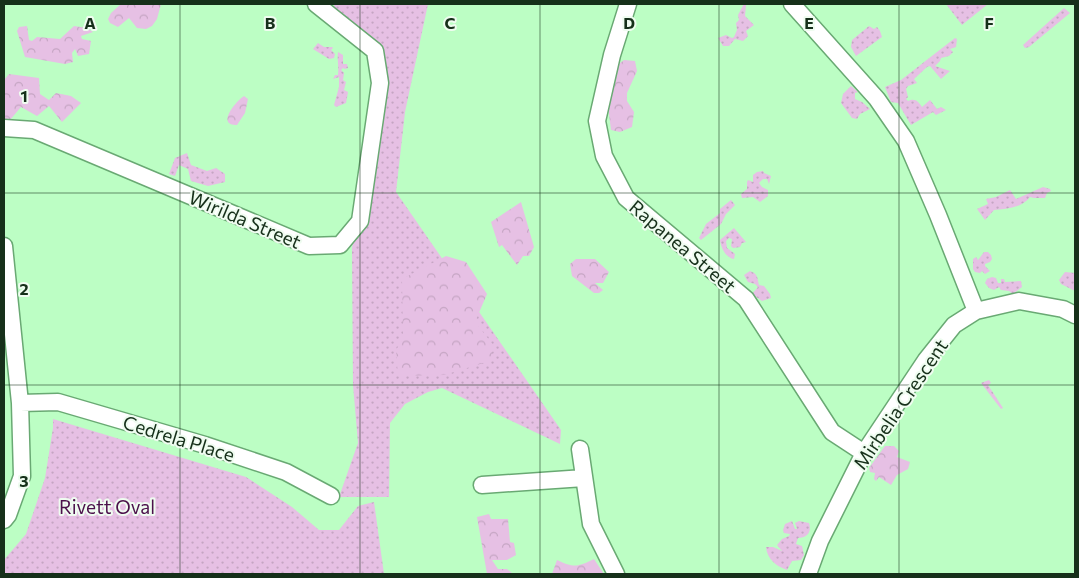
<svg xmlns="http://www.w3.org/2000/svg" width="1079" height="578" viewBox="0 0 1079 578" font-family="Commissioner,sans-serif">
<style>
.grass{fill:url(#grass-dots)}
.forest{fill:url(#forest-crowns)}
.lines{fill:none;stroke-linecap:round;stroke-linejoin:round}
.street-casing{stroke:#69a973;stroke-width:19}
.street{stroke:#fff;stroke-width:16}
.grid{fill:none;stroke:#16301a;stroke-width:1;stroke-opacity:0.55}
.labels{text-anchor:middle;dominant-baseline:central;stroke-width:4;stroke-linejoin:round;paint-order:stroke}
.street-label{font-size:19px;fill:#16301a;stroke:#effcf0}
.park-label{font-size:19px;fill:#4b104b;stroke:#effcf0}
.grid-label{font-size:16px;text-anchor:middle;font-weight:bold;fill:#16301a;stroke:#effcf0;stroke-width:4;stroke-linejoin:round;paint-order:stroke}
</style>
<defs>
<pattern id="grass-dots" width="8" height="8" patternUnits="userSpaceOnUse" patternTransform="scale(1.25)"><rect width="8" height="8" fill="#e6c0e4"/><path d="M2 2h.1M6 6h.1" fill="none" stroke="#c5a5c3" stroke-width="1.8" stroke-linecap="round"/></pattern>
<pattern id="forest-crowns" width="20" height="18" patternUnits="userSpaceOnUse" patternTransform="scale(1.25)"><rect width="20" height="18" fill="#e6c0e4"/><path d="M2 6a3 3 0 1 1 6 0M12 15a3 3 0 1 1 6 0" fill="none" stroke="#c5a5c3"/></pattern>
</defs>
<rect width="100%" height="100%" fill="#bcfec4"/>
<path class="grass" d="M335,4H428L405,112L396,192L561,430L560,444L442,388L428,392L405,404L390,423L389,497H339L358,443L353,385L352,248L384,84L379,49L332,11Z
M744,4L746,5L745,16L754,25L746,31L748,36L743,41L735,39L729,46H723L718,38L726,35L732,38L734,37L737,30L736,23L739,20L738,15Z
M946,4H988L962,25Z
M1064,8L1070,13L1029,47L1025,48L1023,45Z
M869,26L874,29L877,27L880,31L882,37L856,56L851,47L852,40Z
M955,38L957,39L956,47L950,49L953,52L949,56L941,58L940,61L935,66L950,71L941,79L930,66L927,67L914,79L917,83L908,86L906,89L908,97L906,99L908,101C915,98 918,101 922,107L930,100L937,109L941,107L946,110L936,115L933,112L911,125L898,103L891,102L885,87L901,80Z
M318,43L324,47H332L333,48L331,50L335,54L334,58L329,59L313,49Z
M338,52L343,55V64H347L348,68L345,69L343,68L341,70L344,73L343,80L346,82L344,90L348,92L346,103L336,107L334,105L339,87V77L333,79L335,75H338C339,66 337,60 338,52Z
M851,86L858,92L855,93V99L862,102L870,109L860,114L857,119L852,118L841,103L843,94Z
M187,153L191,165L207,171L216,168L225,174V182L208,186L191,181L188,169L179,165L175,176L169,174L175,158Z
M763,171L764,173L771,176L769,184L767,179H763L759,183L762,187L768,190V196L760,202L753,197L742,198L741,194L747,189V182L748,180L753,182V175L757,172Z
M1043,187L1050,189L1051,191L1047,193L1045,198H1034L1030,197C1022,208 1006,209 994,210L985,220L977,209L988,204L986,199L996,197L1010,190L1016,199Z
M731,200L735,205L726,214L721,224L701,240L699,238L706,224L720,213V209Z
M734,228L746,242L742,243L740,247L733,248L731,246L732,239L729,238L726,241L727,248L735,254L734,259C726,258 721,248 720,240Z
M984,252H988L991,255L992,259L990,262L985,264V266L990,271L985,274L982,271L980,273L975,272L973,269V259L976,257L978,260Z
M750,271C758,274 757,277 759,285L764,286L770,294L771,298L762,301L752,294L758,287L755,284L748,282L744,275Z
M1065,272L1075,273V291L1061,284L1059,280Z
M992,277L996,278L998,283H1001V279H1004L1005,282L1021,281L1022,287L1013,294L1009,291L1001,290L999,287L994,290L989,288L985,283L987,279Z
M989,380L991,383L988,385L1003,408L1001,409L981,383Z
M53,419L246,477L292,507L319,530H339L358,506L374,502L384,574H5L4,560L26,534L45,478L53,428Z
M792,521L795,529H797L795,523L799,521L809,523C812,532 807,538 798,538L796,544L802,546L804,555L801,560L792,561L787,570C776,566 767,559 766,547H773L782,551L777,545L782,539L789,536L790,534L784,533L783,530L785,524Z"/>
<path class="forest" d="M121,4H161L157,19L152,26L146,29L137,28L129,18L118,27L110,23L108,19L111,13Z
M27,26L29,40L32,41L37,37L60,39L74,26L87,28L93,32L81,36L82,39L91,41L89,54L78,56L75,49L72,53L73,62L65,64L25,57L17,31L19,27Z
M624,60L635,61L637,71L627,93V101L634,112L632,127L620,132L611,130L608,106L616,66Z
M9,74L39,78L40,94L49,100L56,93L71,96L81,103L62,122L49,106L37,116L21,107L4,127V80Z
M244,96L248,99L245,113L237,125C215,126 237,100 244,96Z
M521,202L534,247L529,256H523L517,265L502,245L499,247L491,222Z
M446,256L466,262L487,294L475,322L494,346L490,361L444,375L398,376L396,350L403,339L402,279Z
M576,259H595L609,272L603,283H595L603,290L599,293H594L572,276L570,264Z
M885,446H894L899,451L897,457L910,462L908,469L897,475L891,485L879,477L876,481L874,479L875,473L870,472L869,468Z
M489,514L491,519H508L510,542L514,543L516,555L507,560H492L498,569H507L513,574H487L477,517Z
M594,559L604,574H552L557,560C574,568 578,567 594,559Z"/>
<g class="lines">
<g class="street-casing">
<path id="street" d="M628,4L612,55L597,121L604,156L626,198L746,299L832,432L864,453
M792,4L877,99L906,141L938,215L976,311
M4,128L34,130L309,246L340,245L360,221L380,83L375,51L316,4
M4,246L20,403L22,476L8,515L4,520
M20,403L58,402L205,445L286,472L331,496
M580,449L591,524L616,574
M482,485L584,478
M808,574L820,541L864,453L926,360L954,325L976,311L1019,301L1063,309L1075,315"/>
</g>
<use href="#street" class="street"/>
</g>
<path class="grid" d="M180,4V574M360,4V574M540,4V574M719,4V574M899,4V574M4,193H1075M4,385H1075"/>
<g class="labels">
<g class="street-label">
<text transform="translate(245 219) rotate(23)">Wirilda Street</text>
<text transform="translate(683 246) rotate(40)">Rapanea Street</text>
<text transform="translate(900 404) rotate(-56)">Mirbelia Crescent</text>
<text transform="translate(179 438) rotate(17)">Cedrela Place</text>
</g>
<g class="park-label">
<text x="107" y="506">Rivett Oval</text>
</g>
</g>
<g class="grid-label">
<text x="90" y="29">A</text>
<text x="270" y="29">B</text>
<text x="450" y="29">C</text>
<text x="629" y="29">D</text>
<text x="809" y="29">E</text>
<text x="989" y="29">F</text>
<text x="24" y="102">1</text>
<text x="24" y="295">2</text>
<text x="24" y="487">3</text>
</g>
<rect width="1079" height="578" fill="none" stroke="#16301a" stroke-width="10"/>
</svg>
